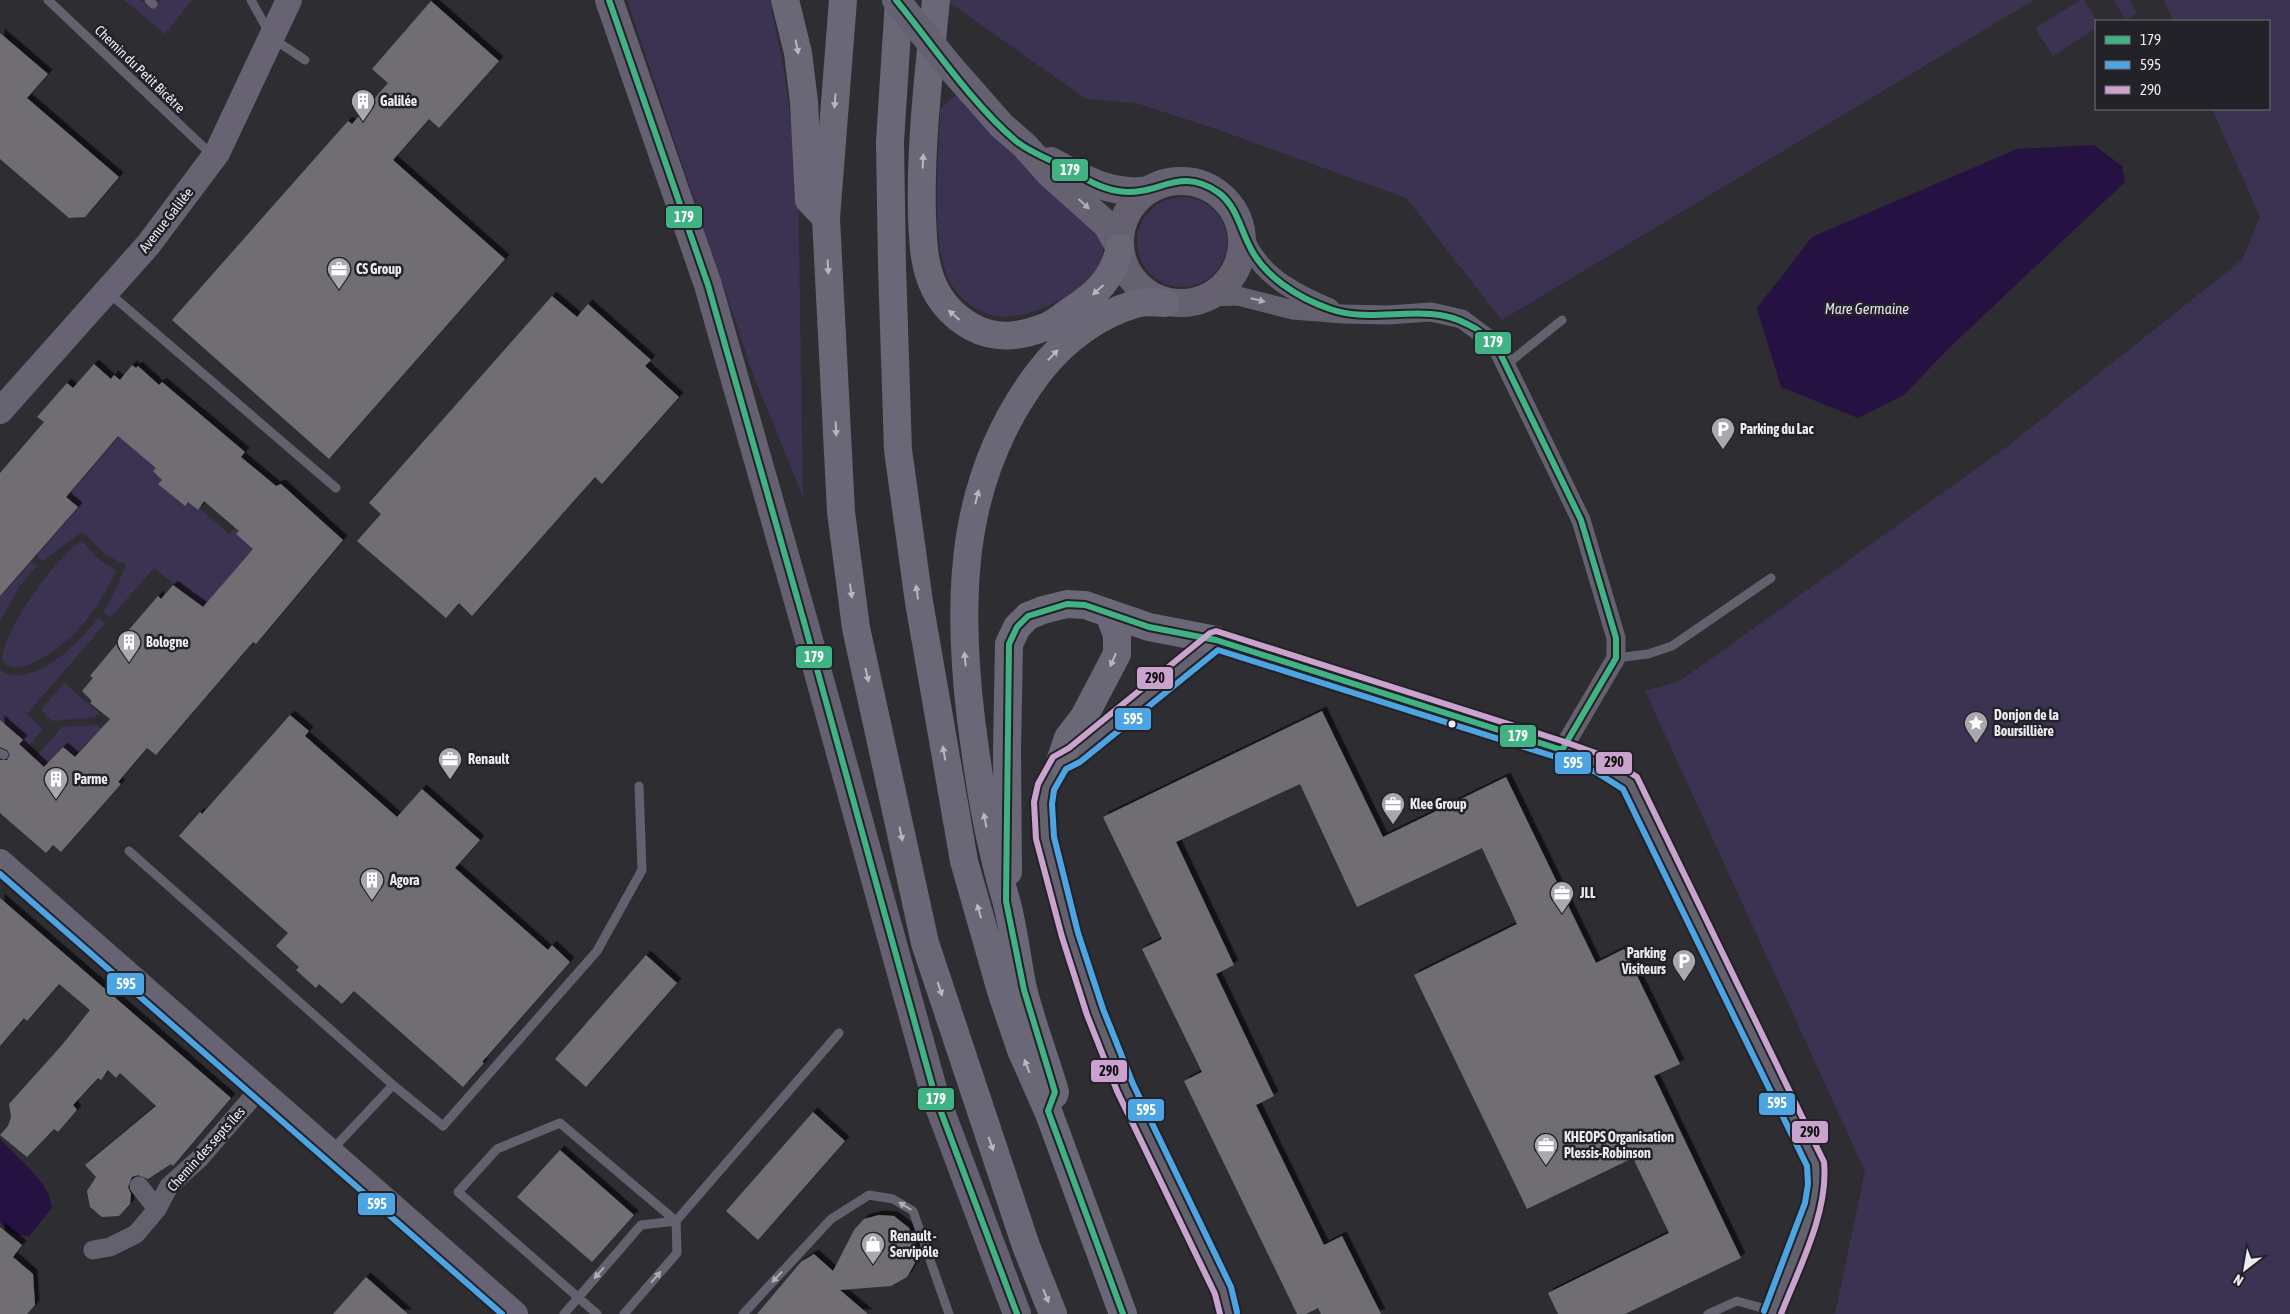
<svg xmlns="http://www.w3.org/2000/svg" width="2290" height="1314" viewBox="0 0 2290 1314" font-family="'Asap Condensed',sans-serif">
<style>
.green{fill:#3c3352}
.water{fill:#251142}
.building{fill:#6f6e72;filter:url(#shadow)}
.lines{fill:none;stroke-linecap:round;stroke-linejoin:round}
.lane{stroke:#64616f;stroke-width:9}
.street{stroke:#64616f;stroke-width:19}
.secondary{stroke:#676372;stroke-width:26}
.primary{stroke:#656171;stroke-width:28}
.highway{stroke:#6a6776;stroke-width:28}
.primary-bridge{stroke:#656171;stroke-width:28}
.bus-1-casing{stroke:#242229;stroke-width:10}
.bus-2-casing{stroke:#242229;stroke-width:10}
.bus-3-casing{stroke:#242229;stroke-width:10}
.bus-1{stroke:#40b284;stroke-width:6}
.bus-2{stroke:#4da4e3;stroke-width:6}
.bus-3{stroke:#c9a3cd;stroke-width:6}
.oneway{fill:#b8b6bf}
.oneway2{fill:#afadb7}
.oneway3{fill:#afadb6}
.bus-dot{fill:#ecebf0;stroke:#242229;stroke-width:2}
.labels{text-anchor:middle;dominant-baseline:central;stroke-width:5;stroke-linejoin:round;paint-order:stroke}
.street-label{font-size:14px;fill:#ecebf0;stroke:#242229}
.poi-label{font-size:14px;font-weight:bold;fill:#ecebf0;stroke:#242229;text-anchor:start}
.water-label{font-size:15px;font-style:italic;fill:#e5e1f3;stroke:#242229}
.line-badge{stroke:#242229;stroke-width:2}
.badge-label{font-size:14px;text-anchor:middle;font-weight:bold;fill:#fff}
.pale-badge-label{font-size:14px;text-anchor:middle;font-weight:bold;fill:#111}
</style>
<defs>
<filter id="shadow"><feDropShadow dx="4.5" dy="-4.5" stdDeviation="0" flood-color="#0009"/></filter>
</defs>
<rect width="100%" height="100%" fill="#2e2d32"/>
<path class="green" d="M124,0H140L150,8L156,1L160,2L162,0H192L165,34Z
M627,0H770L785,76L798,176L803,497L754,377Z
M946,0H2034L1502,320L1406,198L1219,130L1136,103L1086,99Z
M2081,0H2084L2097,21L2096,28L2053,56L2035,28Z
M2113,0H2129L2137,13L2126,20Z
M2164,0H2290V1314H1835L1865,1171L1645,691L1680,681L2004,449L2242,260L2260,217L2212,109H2269V21H2173Z
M957,94C975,114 993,136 1014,155C1034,174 1099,220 1103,245C1109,285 1029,322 997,316C976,313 957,297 948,278C930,238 939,154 940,109Z
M1137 242a45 45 0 1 1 90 0a45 45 0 1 1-90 0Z
M119,435L160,463L153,471L162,480L159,484L184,506L188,502L197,510L199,508L229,534L236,528L239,532L237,535L246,543L256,546L237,567L241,571L223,584L204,609L154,568L110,618L103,612L115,591L126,565L106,555L82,532L43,561L36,555L78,507L61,492Z
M82,541L97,558L116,570C108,590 96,609 82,625C70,640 20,683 3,661C0,633 58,554 82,541Z
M31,561L37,566L19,587L0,621V596Z
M98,618L105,624L27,714L43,729L0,779V762L23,740L0,730V670C31,692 80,642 98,618Z
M64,683L99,713L95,717L52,721L41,710Z
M97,725L101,729L74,756L62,747L51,760L49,770L39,762L21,784L16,779L62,727Z"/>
<path class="water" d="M2094,145L2122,166L2125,182L1948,349L1904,395L1858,418L1781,387L1757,308L1812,237L2017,149Z
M0,1139C17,1159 49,1180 52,1208L29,1236C14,1235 11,1234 0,1222Z"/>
<path class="building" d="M431,1L499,61L439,128L429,119L393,160L505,259L329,459L172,320L348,121L352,124L388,83L372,69Z
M0,33L48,74L27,98L119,177L85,217L69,218L0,159Z
M552,296L577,317L588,304L651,360L645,366L679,397L602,484L595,477L472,616L459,603L446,618L357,541L381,514L369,503Z
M94,364L111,379L114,375L120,380L132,365L136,368L138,366L159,385L162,382L245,452L241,457L276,486L281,484L343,540L256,644L253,642L156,755L147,748L118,782L121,784L61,852L53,845L46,853L0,813V760H7L10,755L7,750L0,747V720L23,740L19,744L44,767L63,747L75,757L110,719L90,703L92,701L82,691L93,678L90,676L114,647L158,596L161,599L173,585L203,607L253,549L236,534L239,531L204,501L198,510L188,502L185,506L158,484L162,480L153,471L156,468L118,436L66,497L78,507L0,596V473L44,422L37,417L67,383L73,388Z
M1322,711L1383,837L1506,777L1596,963L1624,949L1680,1064L1654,1076L1741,1258L1625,1314H1558L1548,1293L1669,1233L1633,1158L1527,1209L1414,975L1517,924L1482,848L1357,907L1300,784L1176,842L1234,965L1216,974L1274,1096L1256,1105L1324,1245L1342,1236L1381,1314H1321L1318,1308L1306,1314H1297L1184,1081L1202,1072L1142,949L1162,939L1103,817Z
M290,715L309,731L305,736L397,817L422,789L464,826L480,840L455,868L548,950L552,945L570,962L482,1062L484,1063L463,1087L354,991L342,1004L319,984L316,988L296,970L299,967L276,946L288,933L179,836L200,812L202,814Z
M0,898L231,1098L173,1166L171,1164L148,1179L138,1175L132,1177L128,1187L131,1194L130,1204L119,1216L102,1217L90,1207L87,1191L96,1177L85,1165L156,1106L120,1073L116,1078L108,1070L101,1080L98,1078L73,1105L77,1110L58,1132L54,1129L27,1157L0,1135L8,1126L11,1117L9,1104L62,1045L90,1010L59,984L27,1021L24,1018L0,1046Z
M646,955L677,983L586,1087L555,1059Z
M813,1112L845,1141L758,1240L726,1211Z
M560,1150L634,1215L592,1262L517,1197Z
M879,1215L894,1216L909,1228L916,1246L915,1263L907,1277L891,1286L840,1290L868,1314H757L801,1262L814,1254L833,1271L854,1230L864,1219Z
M0,1227L22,1245L13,1257L33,1274L35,1305L27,1314H0Z
M366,1277L408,1314H333Z"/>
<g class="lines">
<path class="lane" d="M48,0L213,156
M149,0L153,4
M251,0L272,38L305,60
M109,293L336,488
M1506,365L1562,320
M1616,658L1648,654L1672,646L1771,578
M0,753L4,755
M129,851L393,1085L443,1126L597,951L642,870L639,786
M331,1151L393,1085
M564,1314L641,1225L676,1221L677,1253L624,1314
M597,1314L458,1192L497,1149L560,1123L676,1221L839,1033
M743,1314L831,1219L869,1195L893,1199L913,1211L949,1314
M1708,1314L1737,1301L1773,1311"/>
<path class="street" d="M1239,220C1242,230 1245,240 1250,249C1268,280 1299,295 1330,308
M1210,297L1238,296L1293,310L1343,314L1388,315L1431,312L1462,319L1490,340L1497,347L1581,520L1616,638V658L1562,750
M139,1186L157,1209
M93,1250L110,1247L136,1234L157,1209L169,1186L199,1159L251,1099
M1229,1314L1223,1291L1125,1088L1095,1012L1070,935L1045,838L1043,803L1046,787L1053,773L1060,762L1074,755L1216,640L1562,750L1600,764L1630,783L1816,1164L1817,1185L1813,1205L1772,1314"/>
<path class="secondary" d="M0,411L148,245L217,153L289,0
M0,862L515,1314"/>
<path class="primary" d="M609,0L708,285L804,622L935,1096L1017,1314
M950,67L1002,126L1025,146L1049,173L1107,225L1120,248
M1051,161C1082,178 1111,196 1148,190
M1120 242a61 61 0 1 1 122 0a61 61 0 1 1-122 0Z"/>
<path class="highway" d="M785,0L798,53L804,102L809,200L826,218
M843,0L826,218L841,512L856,628L925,943L1026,1246L1053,1314
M899,0L890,142L892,266L898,450L919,602L964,861L1001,991L1021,1050L1048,1111L1123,1314
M936,0C929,72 920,144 922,216C923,237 923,259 931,280C939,301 952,316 972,327C996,340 1020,337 1045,327C1054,324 1062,317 1070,311C1096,295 1113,278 1120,248
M1060,762L1068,738L1084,717L1117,654V635L1109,614
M1008,872L1007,750L1009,644L1017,627L1028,616L1043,610L1067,604L1085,605L1149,627L1216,640
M1054,1095L1055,1092C1045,1058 1032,1024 1023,989C1017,960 1014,929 1006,900C988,839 979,782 971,719C956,594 960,475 1040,371C1064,340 1098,315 1135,304C1145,301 1156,302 1166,303"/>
<path class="primary-bridge" d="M896,0L950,67"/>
<g class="bus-1-casing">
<path id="bus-1" d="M609,0L708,285L804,622L935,1096L1017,1314
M896,0C932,44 973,105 1016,141C1031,153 1049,159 1066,168C1082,177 1099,188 1118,191C1158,198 1178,164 1219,193C1236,206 1240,227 1249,245C1263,276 1298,298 1330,309C1374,325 1425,301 1467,324C1479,329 1488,338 1497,347L1581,520L1616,638V658L1562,750L1216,640L1149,627L1085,605L1067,604L1028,616L1017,627L1009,644L1006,901L1024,990L1055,1092L1048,1111L1123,1314"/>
</g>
<g class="bus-2-casing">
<path id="bus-2" d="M0,874L502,1314
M1237,1312L1231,1287L1133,1084L1103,1009L1078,933L1054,837L1052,804L1054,790L1066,769L1080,762L1218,650L1559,758L1596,772L1623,789L1807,1166L1808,1184L1805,1203L1764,1311"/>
</g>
<g class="bus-3-casing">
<path id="bus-3" d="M1220,1314L1215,1294L1117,1091L1087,1015L1062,937L1036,839L1034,802L1038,784L1053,757L1069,748L1210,633L1216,631L1565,742L1604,756L1637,777L1824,1162C1829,1211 1799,1268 1781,1314"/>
</g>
<use href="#bus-1" class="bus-1"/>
<use href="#bus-2" class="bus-2"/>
<use href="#bus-3" class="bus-3"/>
</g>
<defs><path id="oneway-solid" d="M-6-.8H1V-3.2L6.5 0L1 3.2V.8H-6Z" transform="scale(1.25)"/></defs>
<g class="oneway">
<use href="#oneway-solid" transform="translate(797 47) rotate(79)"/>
<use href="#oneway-solid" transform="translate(835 101) rotate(94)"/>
<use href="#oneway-solid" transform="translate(923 161) rotate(-87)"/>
<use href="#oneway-solid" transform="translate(828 267) rotate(87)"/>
<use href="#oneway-solid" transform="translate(1098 290) rotate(138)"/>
<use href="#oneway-solid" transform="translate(954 315) rotate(-139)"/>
<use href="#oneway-solid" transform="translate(1053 355) rotate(-46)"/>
<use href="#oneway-solid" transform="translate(836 429) rotate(87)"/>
<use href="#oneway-solid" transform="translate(977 497) rotate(-76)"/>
<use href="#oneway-solid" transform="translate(851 591) rotate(82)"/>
<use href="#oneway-solid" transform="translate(917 592) rotate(-98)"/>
<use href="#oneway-solid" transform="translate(965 659) rotate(-96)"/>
<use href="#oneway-solid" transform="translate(1113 660) rotate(114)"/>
<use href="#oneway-solid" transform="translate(867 675) rotate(77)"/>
<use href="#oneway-solid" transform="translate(944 753) rotate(-100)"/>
<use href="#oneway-solid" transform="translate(985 820) rotate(-101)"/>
<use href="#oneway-solid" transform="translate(901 834) rotate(78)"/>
<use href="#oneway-solid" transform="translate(979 911) rotate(-106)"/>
<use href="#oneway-solid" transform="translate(940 989) rotate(72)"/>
<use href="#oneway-solid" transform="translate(1027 1066) rotate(-111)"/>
<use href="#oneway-solid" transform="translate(991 1144) rotate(71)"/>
<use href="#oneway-solid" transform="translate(1046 1296) rotate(68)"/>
</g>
<use class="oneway2" href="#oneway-solid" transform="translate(1084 204) rotate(42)"/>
<g class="oneway3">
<use href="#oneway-solid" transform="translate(1258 300) rotate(14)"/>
<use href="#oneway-solid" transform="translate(905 1206) rotate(-149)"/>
<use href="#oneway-solid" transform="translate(599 1273) rotate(131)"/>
<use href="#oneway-solid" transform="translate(656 1277) rotate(-49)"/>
<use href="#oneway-solid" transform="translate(777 1277) rotate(133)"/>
</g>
<defs>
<g id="building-pin" transform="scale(1.25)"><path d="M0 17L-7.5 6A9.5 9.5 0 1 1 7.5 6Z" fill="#aaa8ae" stroke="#242229"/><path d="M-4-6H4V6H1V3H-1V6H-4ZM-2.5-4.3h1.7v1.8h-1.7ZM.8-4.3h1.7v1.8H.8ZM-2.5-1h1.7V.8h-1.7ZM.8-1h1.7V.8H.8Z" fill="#fff"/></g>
<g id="office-pin" transform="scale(1.25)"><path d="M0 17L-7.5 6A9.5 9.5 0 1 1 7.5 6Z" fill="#aaa8ae" stroke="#242229"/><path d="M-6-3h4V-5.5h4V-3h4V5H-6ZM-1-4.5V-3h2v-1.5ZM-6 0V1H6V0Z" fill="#fff"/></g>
<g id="parking-pin" transform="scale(1.25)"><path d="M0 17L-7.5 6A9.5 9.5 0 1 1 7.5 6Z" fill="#aaa8ae" stroke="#242229"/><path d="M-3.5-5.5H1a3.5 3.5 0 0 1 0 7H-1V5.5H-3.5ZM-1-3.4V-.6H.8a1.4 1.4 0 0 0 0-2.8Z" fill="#fff"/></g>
<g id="sight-pin" transform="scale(1.25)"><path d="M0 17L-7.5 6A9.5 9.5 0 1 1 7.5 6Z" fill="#aaa8ae" stroke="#242229"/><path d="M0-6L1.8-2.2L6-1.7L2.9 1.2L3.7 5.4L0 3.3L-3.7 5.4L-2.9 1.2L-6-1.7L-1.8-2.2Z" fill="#fff"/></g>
<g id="shop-pin" transform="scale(1.25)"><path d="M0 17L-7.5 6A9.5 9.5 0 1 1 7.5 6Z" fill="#aaa8ae" stroke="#242229"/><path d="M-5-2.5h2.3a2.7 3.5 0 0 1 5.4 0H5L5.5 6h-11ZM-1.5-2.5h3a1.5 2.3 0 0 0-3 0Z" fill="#fff"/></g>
</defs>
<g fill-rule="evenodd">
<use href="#building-pin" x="363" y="101"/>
<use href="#office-pin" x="339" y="269"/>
<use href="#parking-pin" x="1723" y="429"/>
<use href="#building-pin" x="129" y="642"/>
<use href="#sight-pin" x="1976" y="723"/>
<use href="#office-pin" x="450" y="759"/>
<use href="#building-pin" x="56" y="779"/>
<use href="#office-pin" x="1393" y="804"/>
<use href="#building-pin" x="372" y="880"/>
<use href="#office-pin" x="1562" y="893"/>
<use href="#parking-pin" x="1684" y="961"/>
<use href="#office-pin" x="1546" y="1145"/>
<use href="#shop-pin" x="873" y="1244"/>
</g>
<circle class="bus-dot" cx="1452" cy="724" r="4.5"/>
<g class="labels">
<g class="street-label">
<text transform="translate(140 69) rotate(44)">Chemin du Petit Bicêtre</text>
<text transform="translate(166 220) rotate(-52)">Avenue Galilée</text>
<text transform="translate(206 1149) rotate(-48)">Chemin des septs îles</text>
</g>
<g class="poi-label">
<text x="380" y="101">Galilée</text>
<text x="356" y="269">CS Group</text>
<text x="1740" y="429">Parking du Lac</text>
<text x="146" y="642">Bologne</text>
<text x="1994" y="715">Donjon de la<tspan x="1994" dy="16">Boursillière</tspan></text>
<text x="468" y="759">Renault</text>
<text x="74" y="779">Parme</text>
<text x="1410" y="804">Klee Group</text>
<text x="390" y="880">Agora</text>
<text x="1580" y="893">JLL</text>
<text x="1666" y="953" text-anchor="end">Parking<tspan x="1666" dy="16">Visiteurs</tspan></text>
<text x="1564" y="1137">KHEOPS Organisation<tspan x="1564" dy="16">Plessis-Robinson</tspan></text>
<text x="890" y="1236">Renault -<tspan x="890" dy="16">Servipôle</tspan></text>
</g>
<g class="water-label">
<text x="1867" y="308">Mare Germaine</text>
</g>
</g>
<g class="line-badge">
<rect x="1051" y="158" width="38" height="24" rx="5" fill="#40b284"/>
<rect x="665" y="205" width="38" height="24" rx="5" fill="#40b284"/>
<rect x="1474" y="331" width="38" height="24" rx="5" fill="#40b284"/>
<rect x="795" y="645" width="38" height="24" rx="5" fill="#40b284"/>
<rect x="1136" y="666" width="38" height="24" rx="5" fill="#c9a3cd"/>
<rect x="1114" y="707" width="38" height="24" rx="5" fill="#4da4e3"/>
<rect x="1499" y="724" width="38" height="24" rx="5" fill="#40b284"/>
<rect x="1595" y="751" width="38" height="24" rx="5" fill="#c9a3cd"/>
<rect x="1554" y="751" width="38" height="24" rx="5" fill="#4da4e3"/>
<rect x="106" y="972" width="39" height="24" rx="5" fill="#4da4e3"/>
<rect x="1090" y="1059" width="38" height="24" rx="5" fill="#c9a3cd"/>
<rect x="917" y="1087" width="38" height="24" rx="5" fill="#40b284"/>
<rect x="1758" y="1092" width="38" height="24" rx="5" fill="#4da4e3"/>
<rect x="1127" y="1098" width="38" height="24" rx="5" fill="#4da4e3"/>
<rect x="1791" y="1120" width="38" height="24" rx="5" fill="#c9a3cd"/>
<rect x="357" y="1192" width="39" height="24" rx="5" fill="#4da4e3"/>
</g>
<g class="badge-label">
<text x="1070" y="175">179</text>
<text x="684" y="222">179</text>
<text x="1493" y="347">179</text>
<text x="814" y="662">179</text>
<text x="1133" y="724">595</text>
<text x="1518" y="741">179</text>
<text x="1573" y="768">595</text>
<text x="126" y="989">595</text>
<text x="936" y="1104">179</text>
<text x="1777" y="1108">595</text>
<text x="1146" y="1115">595</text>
<text x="377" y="1209">595</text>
</g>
<g class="pale-badge-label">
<text x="1155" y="683">290</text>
<text x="1614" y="767">290</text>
<text x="1109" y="1076">290</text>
<text x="1810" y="1137">290</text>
</g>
<rect x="2095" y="20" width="175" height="90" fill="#242229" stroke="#747279"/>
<rect x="2105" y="36" width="25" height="8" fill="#40b284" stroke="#747279"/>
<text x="2140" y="45" font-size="15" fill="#ecebf0">179</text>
<rect x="2105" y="61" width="25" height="8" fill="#4da4e3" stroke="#747279"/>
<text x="2140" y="70" font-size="15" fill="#ecebf0">595</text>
<rect x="2105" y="86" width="25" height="8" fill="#c9a3cd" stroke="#747279"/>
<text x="2140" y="95" font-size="15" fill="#ecebf0">290</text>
<g transform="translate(2245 1269) rotate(211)" stroke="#242229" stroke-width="4" paint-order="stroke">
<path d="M0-4L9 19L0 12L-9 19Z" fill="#ecebf0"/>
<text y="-8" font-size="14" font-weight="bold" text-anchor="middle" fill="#ecebf0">N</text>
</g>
</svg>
